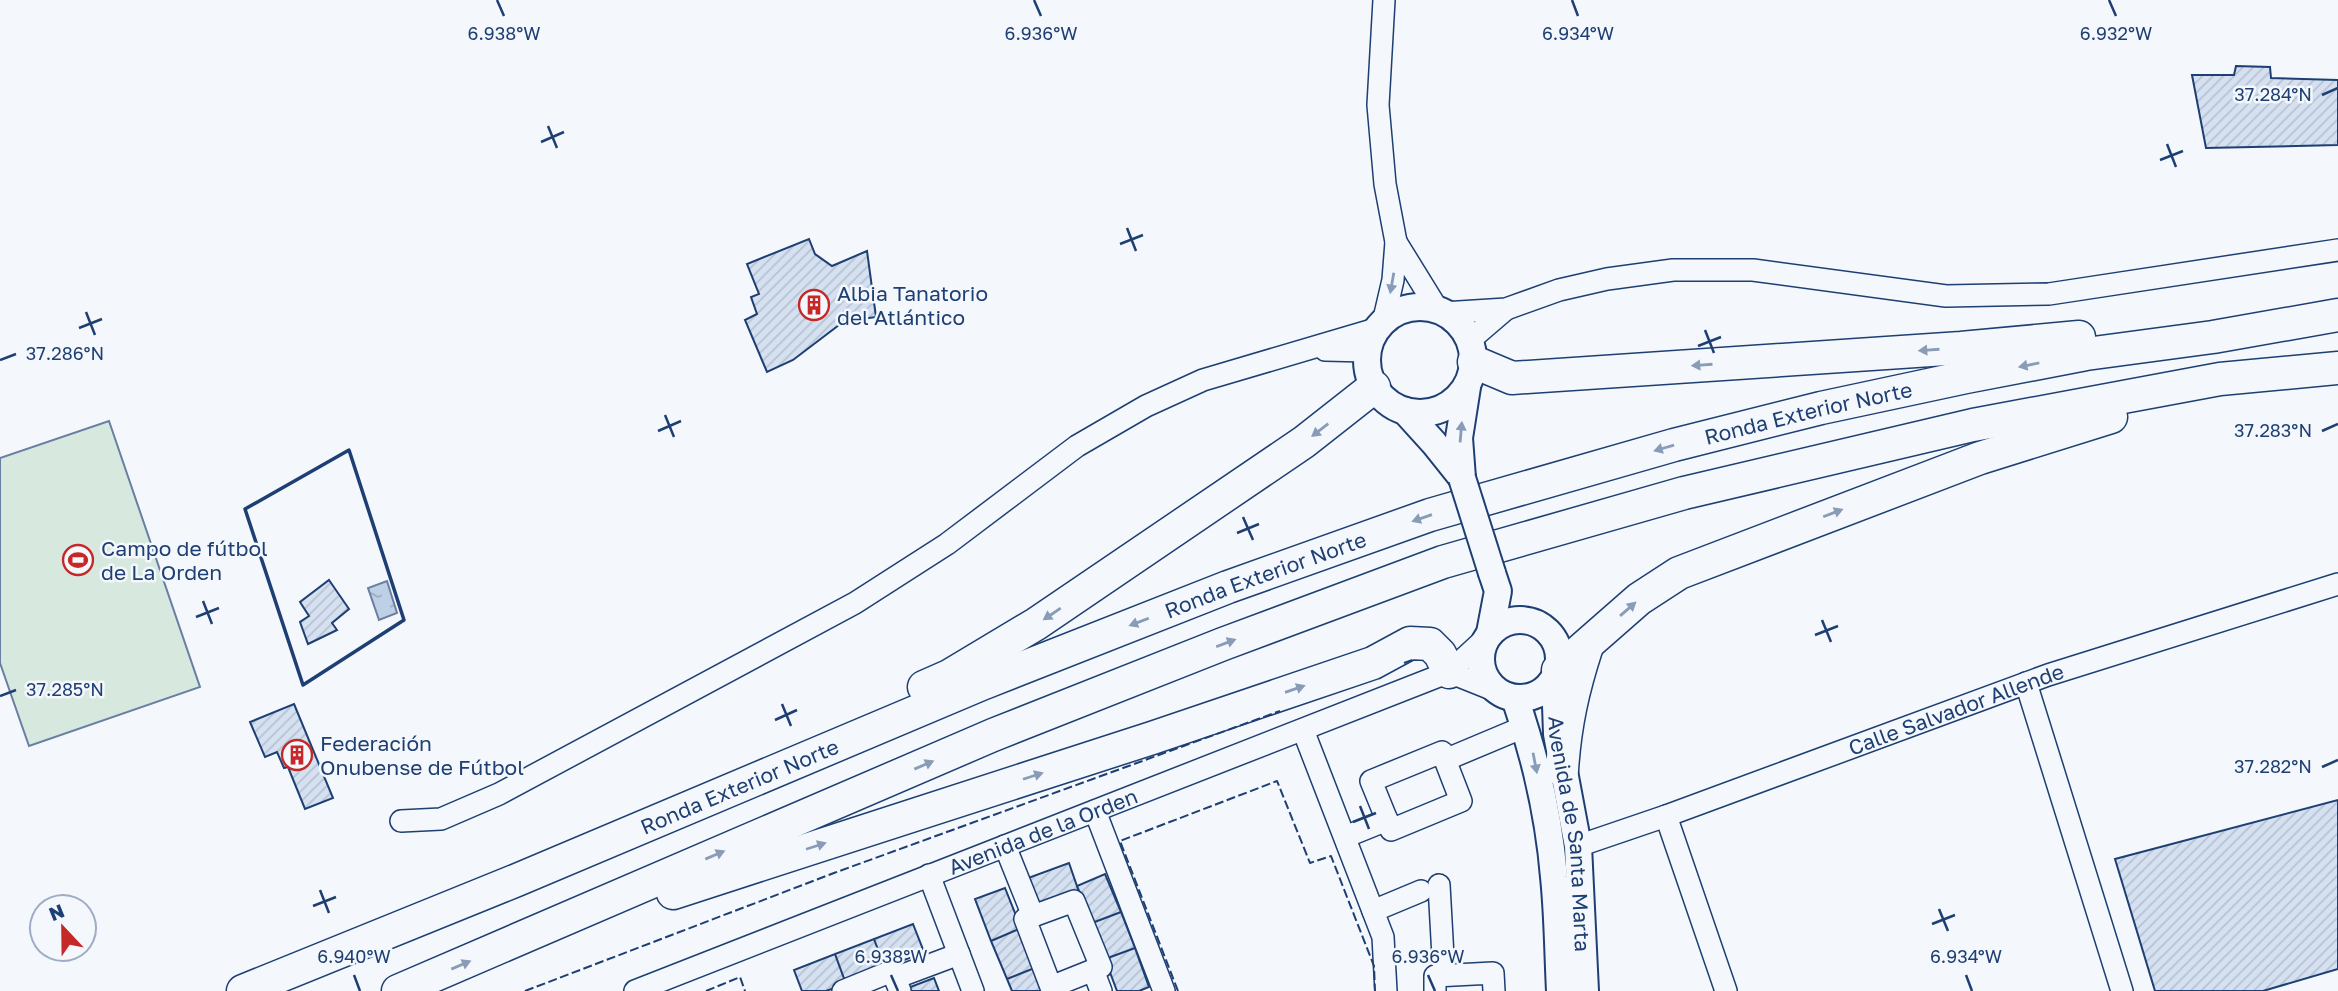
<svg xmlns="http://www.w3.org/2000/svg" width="2338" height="991" viewBox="0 0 2338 991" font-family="'Golos Text',sans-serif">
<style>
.garden{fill:#d7e8df;stroke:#687fa3;stroke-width:2}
.water{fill:url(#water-ripples);stroke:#687fa3;stroke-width:2}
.building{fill:url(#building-hatch);stroke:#1d3f73;stroke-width:2}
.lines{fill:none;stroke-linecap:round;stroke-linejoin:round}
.minor-casing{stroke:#1d3f73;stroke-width:24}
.major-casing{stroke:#1d3f73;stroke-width:30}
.highway-casing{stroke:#1d3f73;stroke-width:35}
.minor{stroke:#f4f7fb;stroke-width:21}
.major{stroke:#f4f7fb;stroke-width:26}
.highway{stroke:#f4f7fb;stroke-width:32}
.major-bridge-casing{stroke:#1d3f73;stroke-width:30;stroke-linecap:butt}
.major-bridge{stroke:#f4f7fb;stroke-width:26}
.fence{stroke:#1d3f73;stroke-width:2;stroke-dasharray:9 3.5;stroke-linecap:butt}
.wall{stroke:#1d3f73;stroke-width:3.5}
.oneway{fill:#889bb7}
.ticks{fill:none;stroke:#1d3f73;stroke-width:2.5}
.labels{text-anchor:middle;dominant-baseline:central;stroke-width:5;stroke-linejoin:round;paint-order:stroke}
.poi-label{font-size:21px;fill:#1d3f73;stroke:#f4f7fb;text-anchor:start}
.street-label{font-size:21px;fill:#1d3f73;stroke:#f4f7fb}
.ticks-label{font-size:18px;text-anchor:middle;fill:#1d3f73;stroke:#f4f7fb;stroke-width:5;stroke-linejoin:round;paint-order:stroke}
</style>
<defs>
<pattern id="water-ripples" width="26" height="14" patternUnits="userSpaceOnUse" patternTransform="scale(1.75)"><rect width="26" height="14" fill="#bed0e5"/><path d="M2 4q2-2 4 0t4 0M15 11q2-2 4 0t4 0" fill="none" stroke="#9aaabe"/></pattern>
<pattern id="building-hatch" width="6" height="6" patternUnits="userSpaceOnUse" patternTransform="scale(1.75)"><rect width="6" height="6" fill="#d5e0f0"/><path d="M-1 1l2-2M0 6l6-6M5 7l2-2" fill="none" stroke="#b6c1d1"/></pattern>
</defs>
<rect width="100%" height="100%" fill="#f4f7fb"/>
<path class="garden" d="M109,421L200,687L29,746L0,663V458Z"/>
<path class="water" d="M387,581L397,613L379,620L368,588Z"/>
<path class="building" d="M2236,66L2270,67L2271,78L2338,80V145L2206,148L2192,75H2234Z
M809,239L815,254L832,266L867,251L876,317L843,322L793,360L767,372L745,320L757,314L751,297L759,294L747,264Z
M329,580L349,609L332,623L337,630L308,644L300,622L309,616L300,602Z
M294,704L333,798L305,809L288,767L284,768L277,752L265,757L250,722Z
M2338,800V969L2263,991H2155L2115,859Z
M1069,863L1079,892L1039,907L1028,878Z
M1105,874L1121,912L1092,923L1077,886Z
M1005,888L1021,928L991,941L975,899Z
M1121,912L1135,948L1105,959L1092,923Z
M913,924L924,952L885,968L874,939Z
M1021,928L1037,967L1007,979L991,941Z
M874,939L885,968L846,984L835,954Z
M1135,948L1149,987L1139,991H1117L1105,959Z
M835,954L846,984L826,991H802L794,970Z
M1037,967L1047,991H1012L1007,979Z
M934,978L939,991H906L905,989Z"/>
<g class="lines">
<g class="minor-casing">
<g id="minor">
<path d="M1396,242L1438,310"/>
<path d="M1443,313L1506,309L1559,290L1607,279L1673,270H1753L1946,296L2049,294L2338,250"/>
<path d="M1383,323L1393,280L1396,242L1385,184L1378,105L1384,0"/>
<path d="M1470,340L1505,310"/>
<path d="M1325,350L1367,351"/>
<path d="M1449,672L1499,692"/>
<path d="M2026,683L2122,991"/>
<path d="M1303,730L1383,937L1386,991"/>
<path d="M1442,752L1461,801L1391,830L1371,781Z"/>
<path d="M1445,760L1526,726"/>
<path d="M1095,811L1164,991"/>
<path d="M1666,816L1726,991"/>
<path d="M401,821L441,819L499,794L855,603L947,544L1077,446L1146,406L1203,380L1379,328"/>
<path d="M1345,837L1387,820"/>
<path d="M1005,846L1033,916"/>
<path id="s1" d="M1578,846L1666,816L2048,675L2338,584"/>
<path d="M929,875L973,991"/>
<path d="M1439,885L1444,975"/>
<path d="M1074,901L1101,967L1051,987L1025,919Z"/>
<path d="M1373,911L1421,891"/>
<path d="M1093,970L1101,991"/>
<path d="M895,978L959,954"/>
<path id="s2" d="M635,991L1449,672L1486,638"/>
<path d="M843,991L892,971L900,991"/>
<path d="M1435,991V976L1493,973L1494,991"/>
</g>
</g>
<g class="major-casing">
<g id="major">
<circle cx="1420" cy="360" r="53"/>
<path d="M1405,411L1434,443L1462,478"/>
<path d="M1462,478L1459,438L1467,387"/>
<circle cx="1520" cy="659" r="39"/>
<path d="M1490,633L1498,591L1492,573"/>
<path id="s3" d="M1555,677L1557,734L1578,846L1585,991"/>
<path d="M1515,698C1535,756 1549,816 1554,877C1558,915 1558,953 1560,991"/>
</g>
</g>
<g class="highway-casing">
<g id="highway">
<path d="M1474,362L1512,378L1961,348L2079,337"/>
<path d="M1558,670L1639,599L1679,573L1980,458L2111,417"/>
<path d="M924,687L949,676L1036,624L1304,442L1374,387"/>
<path d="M1562,770C1565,724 1573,689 1587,646"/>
<path d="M673,893L1152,738L1373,663L1410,643L1430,644L1440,654L1449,672"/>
<path id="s4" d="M243,991L517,880L984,683L1228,587L1430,515L1674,445L1821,408L1966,377L2086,354L2213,337L2338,315"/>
<path d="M398,991L993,735L1223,644L1443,562L1684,493L1973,425L2220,379L2338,368"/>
</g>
</g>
<use href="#minor" class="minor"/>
<use href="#major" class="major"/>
<use href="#highway" class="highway"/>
<g class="major-bridge-casing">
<path id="major-bridge" d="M1462,478L1492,573"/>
</g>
<use href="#major-bridge" class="major-bridge"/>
<path class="fence" d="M1404,663L1415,659
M525,991L834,873L1280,711
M706,991L740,977L745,991
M1178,991L1120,841L1277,781L1310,863L1331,856L1374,966L1375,991"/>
<path class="wall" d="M349,450L404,620L303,685L245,509Z"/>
</g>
<defs><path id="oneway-solid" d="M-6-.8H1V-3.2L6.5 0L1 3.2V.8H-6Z" transform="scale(1.75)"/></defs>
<g class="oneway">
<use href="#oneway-solid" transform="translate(1392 283) rotate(100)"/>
<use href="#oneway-solid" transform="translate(1929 350) rotate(176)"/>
<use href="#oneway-solid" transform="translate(1702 365) rotate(176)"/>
<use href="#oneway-solid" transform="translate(2029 365) rotate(169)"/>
<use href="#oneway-solid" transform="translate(1320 430) rotate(142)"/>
<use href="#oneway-solid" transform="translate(1461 432) rotate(-85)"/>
<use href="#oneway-solid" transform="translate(1664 448) rotate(164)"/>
<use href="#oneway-solid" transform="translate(1833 513) rotate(-21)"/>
<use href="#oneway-solid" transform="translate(1422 518) rotate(161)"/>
<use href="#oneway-solid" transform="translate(1628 609) rotate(-41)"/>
<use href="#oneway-solid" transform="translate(1052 614) rotate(146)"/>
<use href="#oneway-solid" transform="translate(1139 622) rotate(159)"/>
<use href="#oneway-solid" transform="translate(1226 643) rotate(-21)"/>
<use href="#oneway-solid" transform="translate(1295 689) rotate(-19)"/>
<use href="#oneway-solid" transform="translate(1535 763) rotate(79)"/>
<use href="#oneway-solid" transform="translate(924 765) rotate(-23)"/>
<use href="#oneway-solid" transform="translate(1033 776) rotate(-18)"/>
<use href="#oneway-solid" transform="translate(816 846) rotate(-18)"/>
<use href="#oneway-solid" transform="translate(715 855) rotate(-23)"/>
<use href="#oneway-solid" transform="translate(461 965) rotate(-23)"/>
</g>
<path class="ticks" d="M497,0L504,16M1034,0L1041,16M1572,0L1578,16M2109,0L2116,16M2322,95L2338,88M548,126L557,148M541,142L564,132M2167,144L2176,167M2160,160L2183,151M1127,228L1136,251M1120,244L1143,235M86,312L95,335M79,328L102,319M1705,330L1714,353M1698,346L1721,337M0,360L16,354M665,415L674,437M658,431L681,421M2322,431L2338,424M1243,517L1253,540M1237,533L1259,524M203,601L212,624M196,617L219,608M1822,620L1831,642M1815,635L1838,626M0,696L16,690M782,704L791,726M775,720L797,710M2322,767L2338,760M1360,806L1369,829M1353,822L1376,813M320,890L329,913M313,906L336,897M1939,909L1948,931M1932,924L1955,915M354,975L360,991M891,975L898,991M1428,975L1435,991M1966,975L1972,991"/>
<defs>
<g id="building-ring" transform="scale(1.575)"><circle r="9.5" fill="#f4f7fb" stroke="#c62828" stroke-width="1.5"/><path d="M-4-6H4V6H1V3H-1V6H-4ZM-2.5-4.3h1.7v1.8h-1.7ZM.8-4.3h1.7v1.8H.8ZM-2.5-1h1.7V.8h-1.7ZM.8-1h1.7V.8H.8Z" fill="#c62828"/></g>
<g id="stadium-ring" transform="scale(1.575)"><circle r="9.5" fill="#f4f7fb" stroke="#c62828" stroke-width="1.5"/><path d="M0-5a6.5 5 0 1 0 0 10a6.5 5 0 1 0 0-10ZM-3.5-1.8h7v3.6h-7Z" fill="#c62828"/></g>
</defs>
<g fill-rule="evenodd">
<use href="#building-ring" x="814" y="305"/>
<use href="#stadium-ring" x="78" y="560"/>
<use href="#building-ring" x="297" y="755"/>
</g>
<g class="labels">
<g class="poi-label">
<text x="837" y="293">Albia Tanatorio<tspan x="837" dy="24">del Atlántico</tspan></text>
<text x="101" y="548">Campo de fútbol<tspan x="101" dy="24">de La Orden</tspan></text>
<text x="320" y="743">Federación<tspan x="320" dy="24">Onubense de Fútbol</tspan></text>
</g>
<g class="street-label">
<text stroke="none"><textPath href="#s4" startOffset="1671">Ronda Exterior Norte</textPath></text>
<text stroke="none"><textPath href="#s4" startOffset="1104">Ronda Exterior Norte</textPath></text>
<text stroke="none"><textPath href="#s1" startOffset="402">Calle Salvador Allende</textPath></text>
<text stroke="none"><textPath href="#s4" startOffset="537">Ronda Exterior Norte</textPath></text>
<text stroke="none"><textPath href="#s2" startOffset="438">Avenida de la Orden</textPath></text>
<text stroke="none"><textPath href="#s3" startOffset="158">Avenida de Santa Marta</textPath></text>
</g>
</g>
<g class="ticks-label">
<text x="504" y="40">6.938°W</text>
<text x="1578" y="40">6.934°W</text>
<text x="1041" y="40">6.936°W</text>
<text x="2116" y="40">6.932°W</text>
<text x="2273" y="101">37.284°N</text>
<text x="65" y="360">37.286°N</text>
<text x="2273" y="437">37.283°N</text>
<text x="65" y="696">37.285°N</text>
<text x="2273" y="773">37.282°N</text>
<text x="354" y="963">6.940°W</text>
<text x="891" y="963">6.938°W</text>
<text x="1428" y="963">6.936°W</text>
<text x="1966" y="963">6.934°W</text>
</g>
<g transform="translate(63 928) rotate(338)"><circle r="33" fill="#f4f7fb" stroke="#9eadc5" stroke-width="2"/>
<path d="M0-5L12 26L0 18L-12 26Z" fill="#c62828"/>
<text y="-10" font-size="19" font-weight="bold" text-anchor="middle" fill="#1d3f73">N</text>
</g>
</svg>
